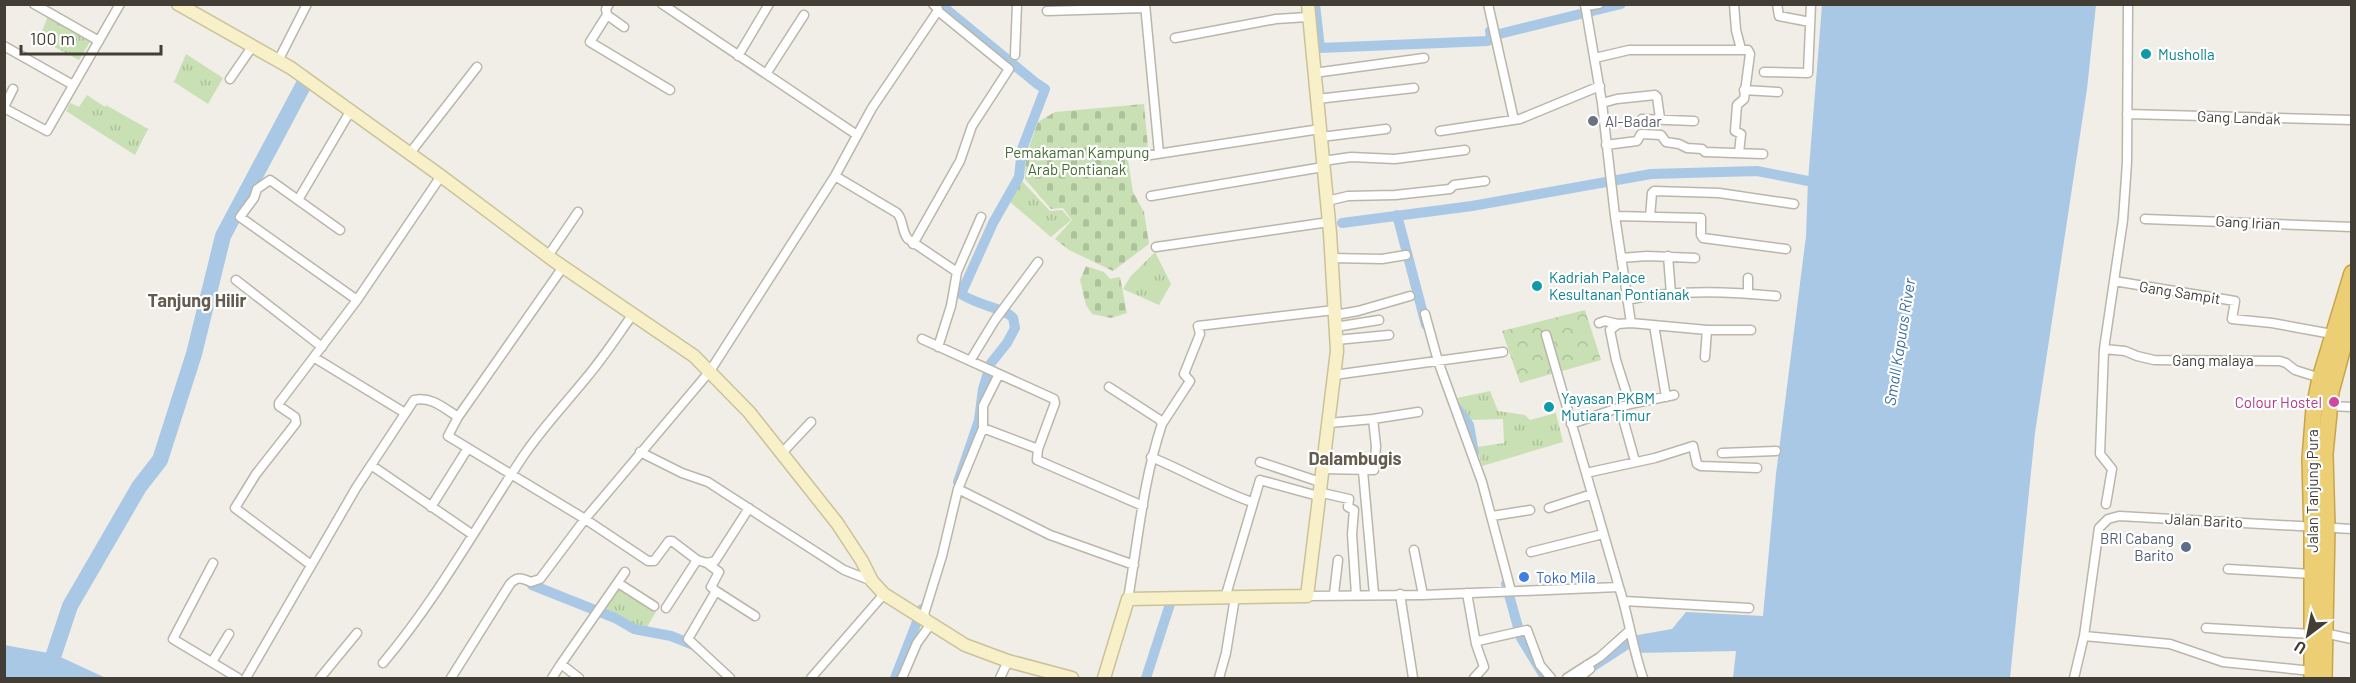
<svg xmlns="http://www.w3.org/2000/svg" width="2356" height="683" viewBox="0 0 2356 683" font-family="Barlow,sans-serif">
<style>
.grass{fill:url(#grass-tufts)}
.cemetery{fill:url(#cemetery-stones)}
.park{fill:url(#park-crowns)}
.water{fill:#a9c8e6}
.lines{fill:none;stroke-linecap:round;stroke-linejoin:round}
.canal{stroke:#a9c8e6;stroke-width:10}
.river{stroke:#a9c8e6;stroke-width:16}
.street-casing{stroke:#bbb6aa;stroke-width:11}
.secondary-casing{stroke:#cbc29a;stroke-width:15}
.highway-casing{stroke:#c9a447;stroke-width:18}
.street{stroke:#fff;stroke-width:8}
.secondary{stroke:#f7f0c9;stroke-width:12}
.highway{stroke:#ecce75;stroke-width:15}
.culture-dot{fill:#0f9aa8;stroke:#fff;stroke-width:2}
.worship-dot{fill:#6b7280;stroke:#fff;stroke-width:2}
.hotel-dot{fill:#d1479c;stroke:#fff;stroke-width:2}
.service-dot{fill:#5c6f8a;stroke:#fff;stroke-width:2}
.shop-dot{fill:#3f7fe0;stroke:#fff;stroke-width:2}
.labels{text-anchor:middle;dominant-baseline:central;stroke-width:4.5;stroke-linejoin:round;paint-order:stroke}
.culture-label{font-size:15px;fill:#0d838f;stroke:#fff;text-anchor:start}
.street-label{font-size:15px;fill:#423e36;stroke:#fff}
.worship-label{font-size:15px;fill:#5b616d;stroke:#fff;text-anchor:start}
.park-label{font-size:15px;fill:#436c31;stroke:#fff}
.hotel-label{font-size:15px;fill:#b23c85;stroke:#fff;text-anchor:end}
.service-label{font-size:15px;fill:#4e5e75;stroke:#fff;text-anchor:end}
.shop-label{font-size:15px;fill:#366cbe;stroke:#fff;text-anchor:start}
.water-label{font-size:16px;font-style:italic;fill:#3d6ea0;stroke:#fff}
.quarter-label{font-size:18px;font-weight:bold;fill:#645d4e;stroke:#fff}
</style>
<defs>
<pattern id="grass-tufts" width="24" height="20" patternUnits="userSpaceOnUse" patternTransform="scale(1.5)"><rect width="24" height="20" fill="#c8e0b3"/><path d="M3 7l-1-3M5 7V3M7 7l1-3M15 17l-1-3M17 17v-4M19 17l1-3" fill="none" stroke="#adc19b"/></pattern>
<pattern id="cemetery-stones" width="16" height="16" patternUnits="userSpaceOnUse" patternTransform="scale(1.5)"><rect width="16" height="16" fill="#c8e0b3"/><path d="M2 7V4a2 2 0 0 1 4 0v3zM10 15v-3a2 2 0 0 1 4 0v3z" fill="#adc19b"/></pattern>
<pattern id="park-crowns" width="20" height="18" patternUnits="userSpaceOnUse" patternTransform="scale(1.5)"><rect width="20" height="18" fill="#c8e0b3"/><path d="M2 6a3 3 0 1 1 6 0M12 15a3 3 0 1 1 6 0" fill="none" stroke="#adc19b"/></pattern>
</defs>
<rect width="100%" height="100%" fill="#f0eee6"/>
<path class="grass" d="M48,16L91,40L79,60L39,39Z
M186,54L223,78L208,104L174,82Z
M87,95L105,107L106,105L148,129L135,155L66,111L70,103L79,107Z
M1021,180L1050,211L1062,210L1071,220L1051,237L1010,202Z
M1155,252L1171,284L1159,305L1123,289L1130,277Z
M1490,391L1498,411L1525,415L1530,420L1556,413L1563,442L1482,466L1477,447L1504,443L1503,419L1471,420L1457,398Z
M618,583L657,610L646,629C630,625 614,618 602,607Z"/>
<path class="cemetery" d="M1144,104L1148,147H1126L1133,192L1144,212L1149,244L1113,271L1069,250L1055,239L1072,220L1063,208L1051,209L1025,179L1026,155L1038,122L1055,112Z
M1086,266L1104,272L1110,279L1120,277L1127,313L1111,318L1092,314L1086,305L1080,280Z"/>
<path class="park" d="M1585,310L1601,360L1520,383L1502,331Z"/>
<path class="water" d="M1822,5H2096L2087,89L2035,433L2010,678H1733L1736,651L1634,653L1632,636L1672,629L1686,612L1763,616L1776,474L1806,236L1808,181Z
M4,645L54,654L106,678H5Z"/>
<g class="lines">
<path class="canal" d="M940,4L1036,83L1045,89L1022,149L1019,177L993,223L961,294C972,303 1008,310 1013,318C1014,321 1014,324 1015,328L1007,343L991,363L983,389L979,420L958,482
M1315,4L1320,48L1488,41L1491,36
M1490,31L1491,36L1621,4
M1397,215L1426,325
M1342,223L1472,206L1651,174L1757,171L1808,181
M1453,402L1469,425L1474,453
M1506,584L1521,638L1543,674
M532,585L615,618L634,629L671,636L696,646
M895,678L922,609
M1146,678L1170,604
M1575,678L1632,641"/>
<path class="river" d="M54,654L70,606L139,487L160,460L194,354L223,236L304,84"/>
<g class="street-casing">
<path id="street" d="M34,4L99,41
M609,4L606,9L607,15L624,27
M662,4L857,135
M1145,4L1159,153
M1488,4L1514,120
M1585,4L1602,103L1615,216L1631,323
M1734,4L1736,30L1741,49
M1777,4L1779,16L1810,22
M1585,6L1599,4
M1047,11L1145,8
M607,15L590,42L670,90
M1175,38L1276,19L1308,17
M4,46L73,85
M1015,55L1017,4
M738,56L769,4
M1595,58L1629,50H1748L1750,54L1744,99L1737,105L1735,131L1741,134L1739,153
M278,61L307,4
M1764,72L1808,73L1811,4
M1314,73L1424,58
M766,74L804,15
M230,79L252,47
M1744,90L1778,92
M1317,99L1414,88
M1602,103L1617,99L1655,95L1657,97L1660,118
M4,107L13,89
M4,108L47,131L120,4
M2127,114L2352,120
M1642,119L1694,121
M1440,131L1520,119L1600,86
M1321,137L1386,129
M1606,145L1637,141L1641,134L1661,135L1666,142L1679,144L1687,148L1702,149L1705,152L1763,154
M410,153L477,67
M1144,156L1320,129
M1323,161L1351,157L1395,159L1465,150
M835,176L897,213C904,220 901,231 908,239L957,272
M1151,196L1323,167
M298,200L351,110
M1327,201L1348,196L1395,195L1450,189L1454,185L1485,181
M1615,216L1701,218V235L1703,238L1786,249
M1650,217L1652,193L1654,191L1719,193L1794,204
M2145,219L2352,227
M340,230L270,180L257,189L254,198L240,217L357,300
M913,244L960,161L972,126L1009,69L938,11
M1156,247L1329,222
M548,256L578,212
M1668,256L1671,294
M1331,258L1382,259L1406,255
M1621,258L1647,256L1695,258
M563,267L458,417L448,436L585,519L648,561H654L669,541H672L697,560
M236,280L322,347
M2114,281L2235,301L2232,319L2272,323L2332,334
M1748,293V278
M1627,300C1674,289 1727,291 1776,296
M1425,314L1438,361L1482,482L1511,591
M1335,315L1358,311L1410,296
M1599,323L1605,321L1618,324
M1654,325L1666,397
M1335,327L1379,320
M1546,335L1619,587
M922,339L1054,399L1055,403L1038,449L1037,460L1143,506
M1336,340L1389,335
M938,347L951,306L957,272L981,217
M2104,349L2125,351L2137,356L2154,360L2280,361L2286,363L2295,370L2320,378
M1705,357L1707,330
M315,358L405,413
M970,361L995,320L1038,262
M1334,375L1503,352
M1109,387L1160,420L1162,424C1143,481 1138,540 1128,599
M1630,404L1616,360L1610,330L1618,324L1631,323L1707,330H1751
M2329,406L2352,407
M1620,408L1635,461
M1329,423L1373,419L1418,412
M1162,424L1190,381L1184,374L1200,334L1198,326L1334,310
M1571,424L1630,404L1674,395
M983,428L1038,449
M640,452L682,473L708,482L844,570L872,581
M1722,453L1776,451
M781,454L811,422
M1151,457C1185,471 1217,490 1252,502
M1260,462L1320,482
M371,465L473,535
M1322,469L1374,470L1376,446L1373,419
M1363,471L1374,594
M1586,473L1655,458L1693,446L1697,464L1701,466L1757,468
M958,489L1050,535L1134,565
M1318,492L1349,499L1348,507L1354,510L1352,534L1356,595
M2106,504L2112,469L2100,454L2104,349L2123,220L2127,162L2128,4
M431,507L468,448
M1549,508L1592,494
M1492,516L1530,510
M1414,550L1423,595
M1531,552L1603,534
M213,563L173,639L238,678
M707,563L719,572L711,587L716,591
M311,565L235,508L256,474L296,423L295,417L279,406V403L357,300L441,176
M2228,569L2312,574
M618,583L654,606
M1467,593L1476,644L1484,667L1474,678
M1334,594L1338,560
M1400,594L1413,678
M1307,596L1423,595L1619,587C1629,617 1632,647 1643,678
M1225,598L1260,480L1318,496
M1624,601L1749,608
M666,608L697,560L707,563L715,561L749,508
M927,620L924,614L942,556L958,489L983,428V406L999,374
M2206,628L2312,634
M2324,633L2352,639
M2084,636L2170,644L2223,662L2312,671
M1475,638L1478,641L1527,630L1540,665L1551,678
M212,662L229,634
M383,663C437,599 478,524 524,455C543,427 566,403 587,377C604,357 618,335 633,314
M561,664L625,572
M246,678L356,488L414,400C431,396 444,408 458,417
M320,678L357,633
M451,678L510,584C517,576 522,578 531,582L540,579L585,519L710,371L835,176L872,108L937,12L938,9L933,4
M552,678L561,664L579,678
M730,678L688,639L716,591L755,616
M811,678L884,594
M902,678L917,643L930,625
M1000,678L1008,661
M1219,678L1226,653L1235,597
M1567,678L1600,657L1629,631
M1579,678L1590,669L1587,665
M2074,678L2084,636L2099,528L2108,519L2119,516L2352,529"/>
</g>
<g class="secondary-casing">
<path id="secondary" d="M178,4L291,68L441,176L553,260L694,356L749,412L837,523L862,561L872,581L884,594L965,645L1008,661L1072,678
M1104,678L1128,599L1307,596L1337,351L1330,233L1308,4"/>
</g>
<g class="highway-casing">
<path id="highway" d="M2312,678V537L2310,459L2314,408L2320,378L2352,273
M2324,678L2327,527L2325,454L2331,392L2352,314"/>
</g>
<use href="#street" class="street"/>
<use href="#secondary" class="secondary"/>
<use href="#highway" class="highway"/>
</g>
<g class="culture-dot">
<circle cx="2146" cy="54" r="6"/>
<circle cx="1537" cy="286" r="6"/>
<circle cx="1549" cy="407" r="6"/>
</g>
<circle class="worship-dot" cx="1593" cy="121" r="6"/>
<circle class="hotel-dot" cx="2334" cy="402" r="6"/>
<circle class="service-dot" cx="2186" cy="547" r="6"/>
<circle class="shop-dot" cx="1524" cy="577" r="6"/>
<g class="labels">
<g class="culture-label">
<text x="2158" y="54">Musholla</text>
<text x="1549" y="277">Kadriah Palace<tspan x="1549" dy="17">Kesultanan Pontianak</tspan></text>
<text x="1561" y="398">Yayasan PKBM<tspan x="1561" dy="17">Mutiara Timur</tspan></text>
</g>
<g class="street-label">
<text transform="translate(2239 117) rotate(2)">Gang Landak</text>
<text transform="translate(2248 222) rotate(3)">Gang Irian</text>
<text transform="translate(2180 292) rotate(9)">Gang Sampit</text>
<text x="2213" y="360">Gang malaya</text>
<text transform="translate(2312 491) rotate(-90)">Jalan Tanjung Pura</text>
<text transform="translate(2204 520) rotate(3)">Jalan Barito</text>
</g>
<g class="worship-label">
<text x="1605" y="121">Al-Badar</text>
</g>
<g class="park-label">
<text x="1077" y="152">Pemakaman Kampung<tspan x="1077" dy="17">Arab Pontianak</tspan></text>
</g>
<g class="hotel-label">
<text x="2322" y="402">Colour Hostel</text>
</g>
<g class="service-label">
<text x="2174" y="538">BRI Cabang<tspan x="2174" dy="17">Barito</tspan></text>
</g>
<g class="shop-label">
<text x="1536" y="577">Toko Mila</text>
</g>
<g class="water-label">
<text transform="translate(1899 342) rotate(-81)">Small Kapuas River</text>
</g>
<g class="quarter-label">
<text x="197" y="300">Tanjung Hilir</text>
<text x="1355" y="458">Dalambugis</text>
</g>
</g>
<rect width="2356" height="683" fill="none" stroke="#423e36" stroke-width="12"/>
<g transform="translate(2308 635) rotate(212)" stroke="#ffffff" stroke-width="4.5" paint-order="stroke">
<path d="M0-4.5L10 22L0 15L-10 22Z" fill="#423e36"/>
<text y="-9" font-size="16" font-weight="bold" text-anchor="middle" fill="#423e36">U</text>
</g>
<path d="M21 45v9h140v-9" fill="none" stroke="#423e36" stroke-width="3"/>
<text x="30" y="45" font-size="18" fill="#423e36" stroke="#ffffff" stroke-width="4.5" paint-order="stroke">100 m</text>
</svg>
